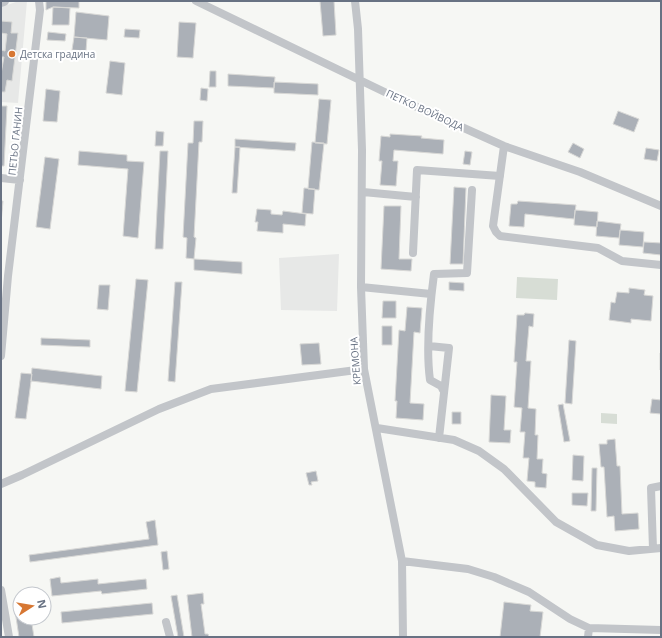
<svg xmlns="http://www.w3.org/2000/svg" width="662" height="638" viewBox="0 0 662 638" font-family="'Open Sans',sans-serif">
<style>
.built{fill:#e7e8e7}
.green{fill:#d7ddd5}
.building{fill:#abb0b7;stroke:#d8d8d6}
.lines{fill:none;stroke-linecap:round;stroke-linejoin:round}
.minor{stroke:#c2c5c9;stroke-width:8}
.tertiary{stroke:#c2c5c9;stroke-width:10}
.poi-dot{fill:#d77733;stroke:#fff;stroke-width:1.5}
.labels{text-anchor:middle;dominant-baseline:central;stroke-width:4;stroke-linejoin:round;paint-order:stroke}
.poi-label{font-size:10px;fill:#687283;stroke:#fff;text-anchor:start}
.street-label{font-size:10px;fill:#687283;stroke:#fff}
</style>
<rect width="100%" height="100%" fill="#f6f7f4"/>
<path class="built" d="M19,1H27L18,103L1,102V7Z
M339,254L337,311L281,310L279,258Z"/>
<path class="green" d="M517,277L558,279L557,300L516,298Z
M601,413L617,414V424L601,423Z"/>
<path class="building" d="M46,1H79V8L53,7L46,10Z
M320,1H334L336,35L323,36Z
M53,7L70,8L69,25H52Z
M76,12L109,16L107,40L74,37Z
M1,21L12,22L11,33H18L12,81L7,80L5,92H1V74L4,57H1V50L5,51L7,34L1,33Z
M179,22L196,23L193,58L177,57Z
M125,29L140,30L139,38L124,37Z
M48,32L66,34L65,41L47,40Z
M74,37L87,38L86,51L72,50Z
M110,61L125,63L122,95L106,93Z
M210,71H216V87H209Z
M228,74L275,77L274,88L228,86Z
M274,82L318,84V95L274,93Z
M201,88L208,89L207,101L200,100Z
M46,89L60,91L57,122L43,121Z
M319,99L331,100L327,144L315,143Z
M1,106H7L4,166H1Z
M618,111L639,119L634,132L613,124Z
M194,121H203L202,142H199L194,237L196,238L194,259L186,258L187,238L183,237L188,143H193Z
M156,131L164,132L163,146H155Z
M390,134L422,136L421,138L444,140L443,154L394,150L393,161H398L396,186L380,185L382,161H379L381,136L390,137Z
M235,139L296,143L295,151L235,147Z
M312,142L324,143L319,190L308,189Z
M573,143L584,149L580,158L568,152Z
M235,147H240L237,193H232Z
M646,148L659,150L657,161L644,159Z
M79,151L127,155V161L144,162L138,238L123,236L128,169L78,165Z
M160,151H168L163,249H155Z
M465,151L472,152L470,165L463,164Z
M45,157L59,159L50,229L36,227Z
M454,187L466,188L463,264H450Z
M304,188L315,189L313,214L302,213Z
M1,201H3L1,223Z
M518,201L576,205L574,219L525,214L524,227L509,226L511,204H517Z
M384,206H401L399,259H412L411,271L381,269Z
M257,209L271,210V214L282,215L283,211L306,214L305,226L283,224V233L257,231L258,222H255Z
M575,210L598,212L597,227L574,225Z
M597,221L621,224L619,238L596,236Z
M620,230L644,232L643,247L619,245Z
M644,242L661,243V255L643,253Z
M194,259L242,262V274L194,270Z
M136,279L148,280L137,392L125,391Z
M175,282H182L175,382L168,381Z
M449,282L464,283V291L449,290Z
M99,285H110L108,310L97,309Z
M629,288L645,290L644,295L653,296L651,321L631,319V323L609,320L611,302L615,303L617,292L629,293Z
M383,301H396V318H382Z
M407,307L422,308L420,333L414,332L410,403L424,404L423,420L396,418L397,401H395L399,330L405,331Z
M525,313L534,314L533,327L529,326L526,361H531L528,408L536,409L535,435H538L537,459H543L542,473L547,474L546,488L535,487V482L527,481L529,458H523L525,432H520L522,408L514,407L517,362H514L517,315H524Z
M382,326H392V345H382Z
M41,338L90,340V347L41,345Z
M569,340L576,341L572,404L565,403Z
M319,343L321,364L302,365L300,344Z
M660,353H661V370H660Z
M32,368L102,376L101,389L31,381Z
M21,373L32,374L26,419L15,418Z
M491,395L506,396L504,430H511L510,443L489,442Z
M652,399L661,400V414L650,413Z
M563,404L570,441L564,442L558,405Z
M452,412H461V424H452Z
M615,439L617,466H620L622,514L638,513L639,529L615,531L614,516L607,517L604,467H601L599,444H607V440Z
M573,455L584,456L583,481L572,480Z
M592,468H597L596,511H591Z
M316,471L318,481L311,482L312,485H309L306,473Z
M572,493H588L587,506L572,505Z
M155,520L158,545L30,562L29,555L149,539L146,522Z
M167,551L169,569L163,570L161,552Z
M60,577L61,583L98,579V584L146,579L147,589L102,594L101,591L52,596L50,579Z
M203,593L204,604H201L205,634H208L209,637H192L187,595Z
M177,595L184,637H178L171,596Z
M504,602L531,605L530,611L543,612L540,637H500Z
M152,603L153,614L62,623L61,612Z
M14,604H20V618H31L34,637H19Z"/>
<g class="lines">
<path class="minor" d="M196,1L397,98L504,146L580,172L661,206
M355,1L358,29L362,150L361,287L364,369L402,561L403,637
M504,146L493,226L496,232L500,236L598,248L622,261L661,265
M1,178L20,180
M363,192L416,197
M413,253L417,170L500,176
M361,287L431,294
M429,346L449,348L439,438
M1,356L8,276L40,10L39,1
M443,390L441,386L430,380C426,350 430,304 434,274L467,273L472,190
M377,428L454,440L479,451L504,469L556,522L597,545L629,551L661,548
M1,484L22,475L159,409L211,389L364,369
M653,549L651,488L661,486
M402,561L468,569L494,577L529,592L570,619L589,628L661,630
M1,590L9,637
M166,622L170,637
M588,637L589,628"/>
<path class="tertiary" d="M1,2L4,1"/>
</g>
<circle class="poi-dot" cx="12" cy="54" r="4"/>
<g class="labels">
<g class="poi-label">
<text x="20" y="54">Детска градина</text>
</g>
<g class="street-label">
<text transform="translate(425 110) rotate(25)">ПЕТКО ВОЙВОДА</text>
<text transform="translate(15 141) rotate(-84)">ПЕТЬО ГАНИН</text>
<text transform="translate(355 361) rotate(-94)">КРЕМОНА</text>
</g>
</g>
<rect width="662" height="638" fill="none" stroke="#687283" stroke-width="4"/>
<g transform="translate(32 606) rotate(78)"><circle r="19" fill="#ffffff" stroke="#c3c7cd"/>
<path d="M0-3L7 15L0 10L-7 15Z" fill="#d77733"/>
<text y="-6" font-size="11" font-weight="bold" text-anchor="middle" fill="#687283">N</text>
</g>
</svg>
